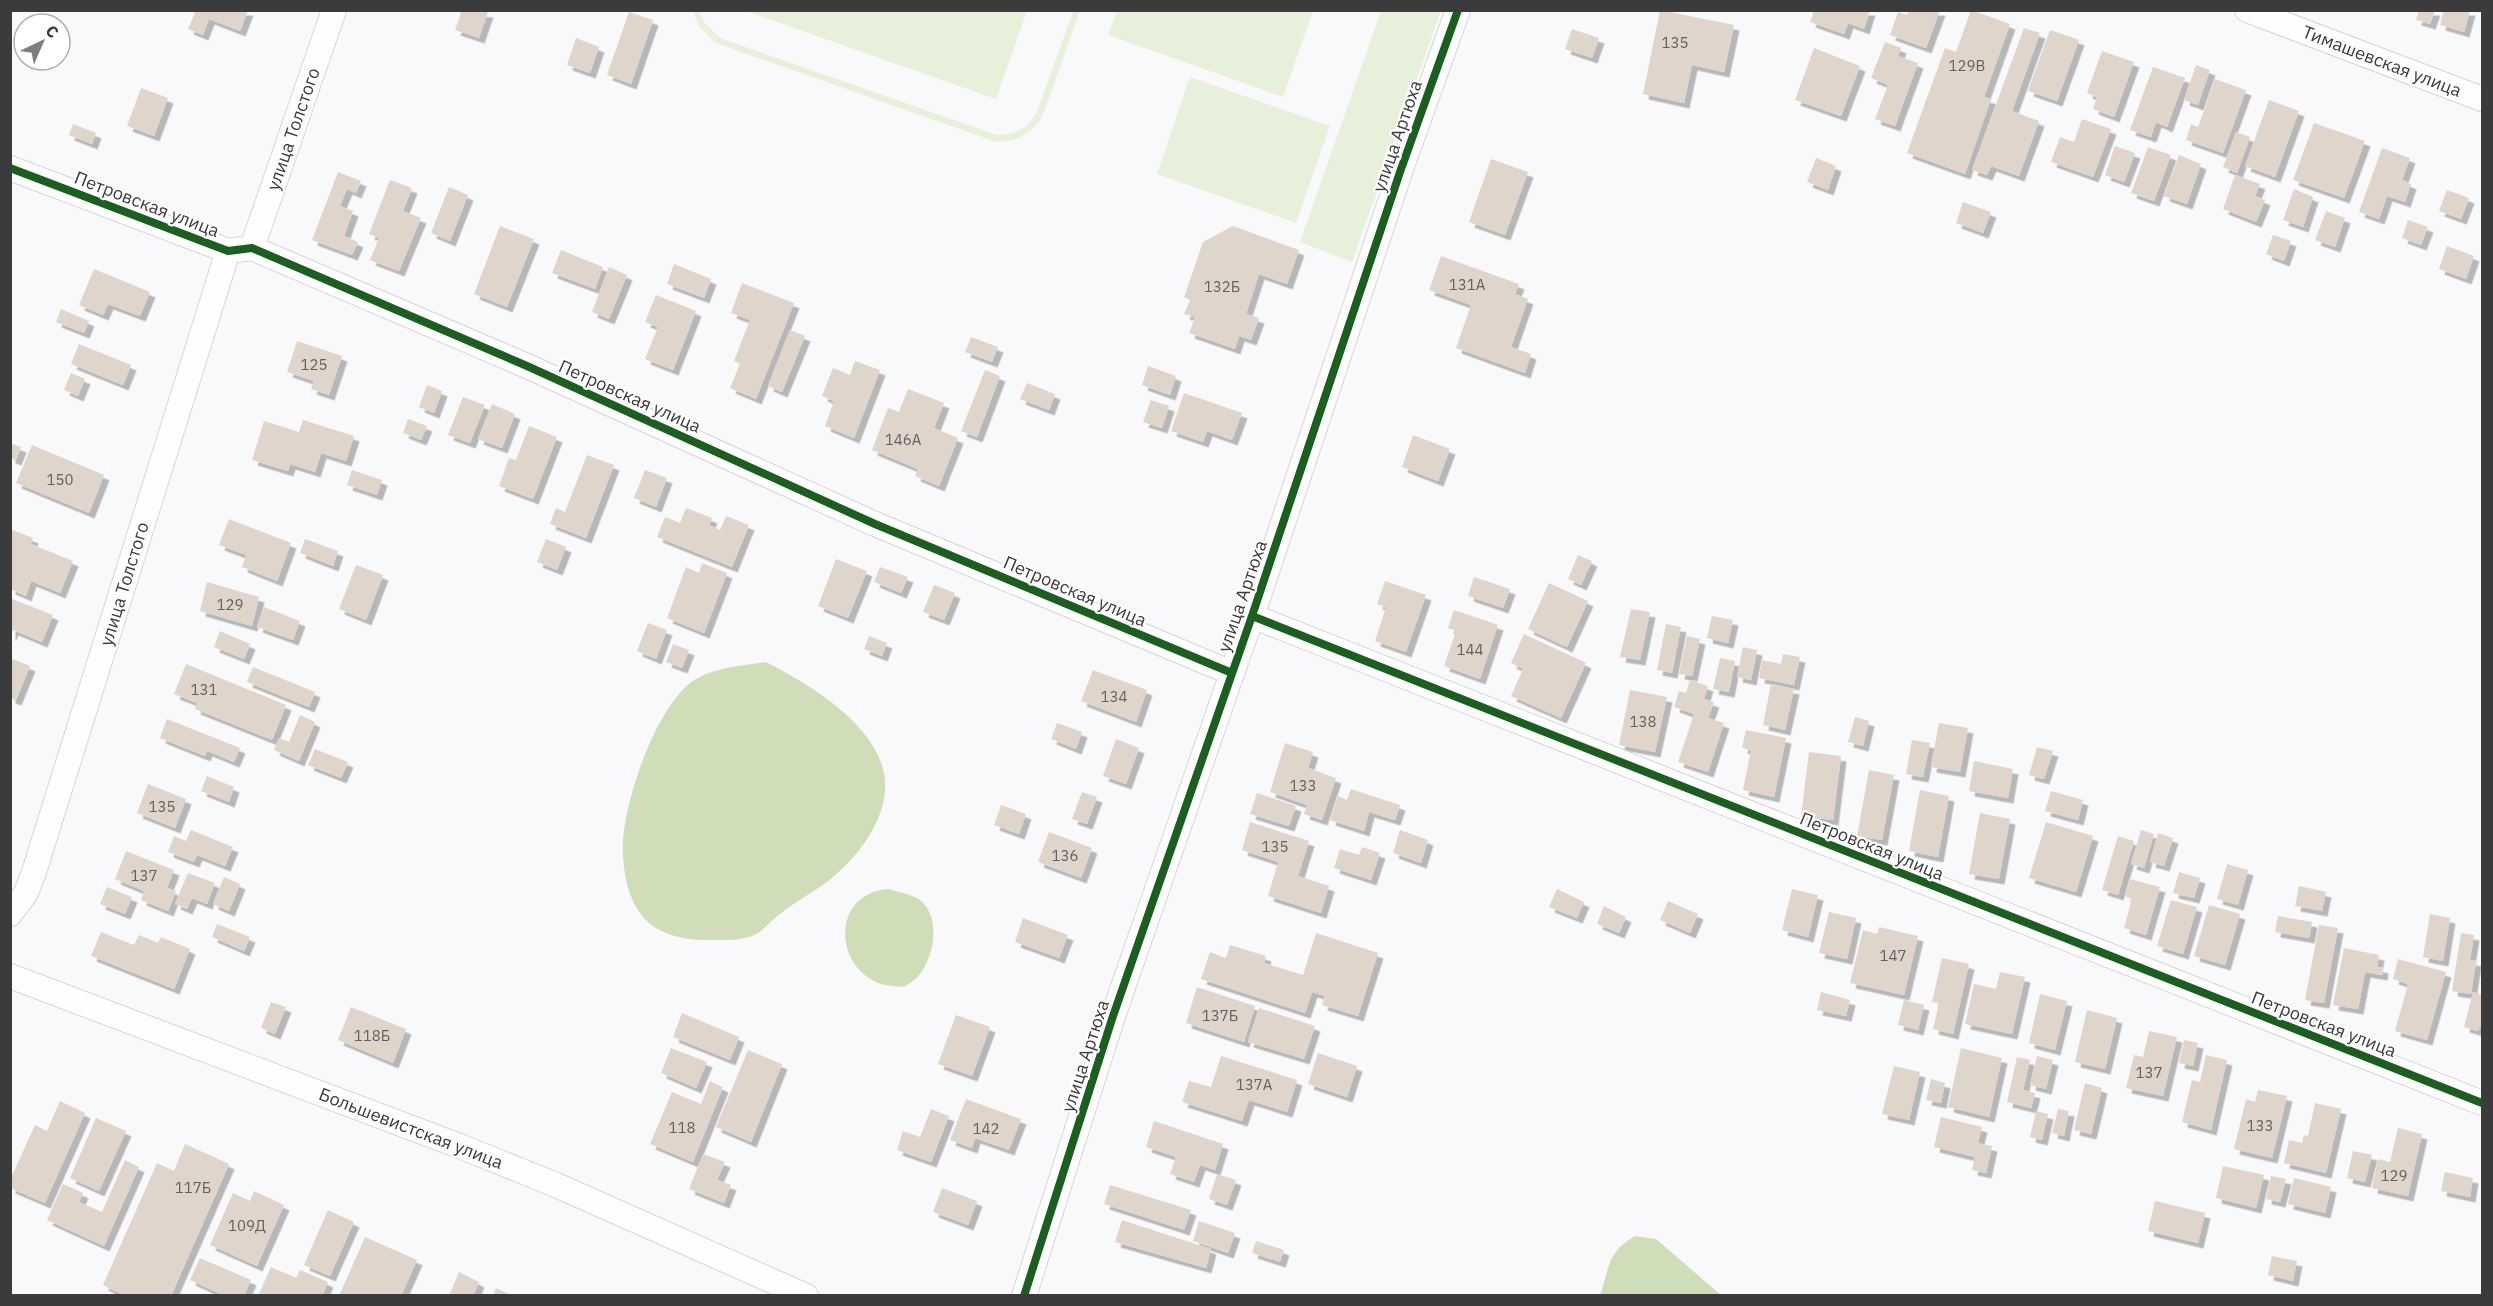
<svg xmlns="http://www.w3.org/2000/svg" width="2493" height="1306" viewBox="0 0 2493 1306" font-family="'IBM Plex Sans',sans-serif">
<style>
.green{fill:#e7f0da}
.forest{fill:#cfdeb9}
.building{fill:#dfd5ca;filter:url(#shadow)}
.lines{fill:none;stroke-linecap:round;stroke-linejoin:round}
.street-casing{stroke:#d6d6d8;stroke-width:26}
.street{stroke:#fefeff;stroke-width:24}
.cycleway-casing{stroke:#fff;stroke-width:11}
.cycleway{stroke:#1b5e20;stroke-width:8}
.labels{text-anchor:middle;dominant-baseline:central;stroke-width:4.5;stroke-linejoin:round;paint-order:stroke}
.number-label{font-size:15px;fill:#646160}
.street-label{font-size:18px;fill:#3b3a3d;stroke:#fff}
</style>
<defs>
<filter id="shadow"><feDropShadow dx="5.5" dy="5.5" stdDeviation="0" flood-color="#0004"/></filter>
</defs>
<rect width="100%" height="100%" fill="#f9f9fc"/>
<path class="green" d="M693,11H699L705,23L720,38L997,135C1016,135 1027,129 1037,112L1073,11H1080L1043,115C1032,134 1018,141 996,142L716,43L699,26Z
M746,11H1027L996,99Z
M1117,11V10L1313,11L1283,97L1108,35Z
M1381,11H1441L1352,262L1300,242Z
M1190,77L1330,126L1296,223L1157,174Z"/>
<path class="forest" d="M766,662C809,684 874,723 884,773C892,812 861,854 832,878C816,891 796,901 780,914C771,920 762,933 752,936C738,941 721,940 707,940C650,940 627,912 623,857C619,812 656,702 696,679C717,667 743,666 766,662Z
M888,889C898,892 912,894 920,900C941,917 935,956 919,975C916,980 909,983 904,987C897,986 888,986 881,984C833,967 831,894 888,889Z
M1635,1236L1656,1239L1721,1295H1600C1610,1268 1606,1253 1635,1236Z"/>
<path class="building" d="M196,10H248L240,31L209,19L203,35L188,29Z
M462,10L488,12L479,38L455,30Z
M1660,10L1734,25L1724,72L1692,65L1684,103L1643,94Z
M1814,10H1870L1864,29L1848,23L1844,34L1810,22Z
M1909,10H1940L1926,48L1890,35L1898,12L1907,15Z
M1971,10L2010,24L1984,97L1991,99L1965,174L1907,153L1945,48L1956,52Z
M2419,10H2435L2430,24L2416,20Z
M2444,10H2470L2464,32L2440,25Z
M629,12L653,20L631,84L607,75Z
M2024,28L2040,33L2012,111L2039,121L2019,176L1991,166L1987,175L1972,170Z
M1572,29L1599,38L1592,58L1565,49Z
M2050,30L2079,40L2057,101L2028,91Z
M576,38L599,47L590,73L567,65Z
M1885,42L1901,48L1898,56L1918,63L1895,126L1875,119L1888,85L1871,78Z
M1814,48L1860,66L1841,116L1795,100Z
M2102,51L2134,62L2114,117L2093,109L2097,97L2087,93Z
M2196,65L2210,70L2198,105L2184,100Z
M2153,67L2185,78L2167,127L2156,122L2151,137L2130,130Z
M2215,79L2246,90L2223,153L2186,140L2191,124L2198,127Z
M141,88L168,98L154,136L127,126Z
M2269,100L2299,111L2275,177L2245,166Z
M2082,119L2111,129L2093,177L2051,162L2060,137L2074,142Z
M2314,123L2365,141L2344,198L2293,180Z
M73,124L96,133L92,144L69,135Z
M2236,132L2250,137L2237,173L2223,167Z
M2115,146L2135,153L2124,182L2105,175Z
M2148,147L2171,155L2154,201L2131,193Z
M2382,148L2410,158L2402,180L2411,184L2405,202L2387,196L2379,219L2359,212Z
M2179,155L2201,164L2187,204L2164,196Z
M1816,158L1836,166L1828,190L1807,182Z
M1491,159L1528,172L1505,235L1469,222Z
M338,172L361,181L356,193L347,189L340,206L353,211L344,236L358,242L352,255L312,240Z
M2235,175L2260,184L2255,196L2265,200L2256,222L2223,209Z
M390,180L412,188L403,211L421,218L399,271L370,260L379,238L369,234Z
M449,187L468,195L450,241L431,233Z
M2294,189L2313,197L2303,227L2283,220Z
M2447,190L2469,198L2461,219L2439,211Z
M1963,202L1991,212L1983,233L1956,223Z
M2326,211L2345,218L2335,247L2315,240Z
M2408,220L2428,227L2421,245L2402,238Z
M500,226L534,239L507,307L474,294Z
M1233,226L1299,250L1287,284L1259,274L1246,314L1259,318L1251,340L1239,336L1235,349L1189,333L1195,317L1184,314L1190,300L1184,297L1203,242Z
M2273,235L2291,241L2284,261L2266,254Z
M2447,246L2474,256L2466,279L2439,269Z
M561,250L603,267L595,289L552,273Z
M1441,256L1519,284L1515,294L1528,299L1511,347L1531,354L1525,373L1456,348L1471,305L1429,290Z
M674,264L711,279L704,298L667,284Z
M609,267L627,275L609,319L592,312Z
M94,269L150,292L140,316L108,304L103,315L79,305Z
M742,283L794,303L756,399L730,388L740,364L734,361L750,320L731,313Z
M656,295L696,311L673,370L645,359L658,327L645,322Z
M61,309L89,321L84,333L56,322Z
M790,330L805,336L782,392L768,386Z
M971,337L998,347L992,362L965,352Z
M297,341L342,356L329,395L311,389L314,381L287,372Z
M79,344L131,365L123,385L71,364Z
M855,361L880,370L854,438L825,426L834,401L822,396L833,368L850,375Z
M1148,366L1176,376L1170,395L1142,385Z
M985,370L1000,376L977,437L961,431Z
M71,373L85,379L78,396L64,390Z
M1027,383L1055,394L1049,410L1020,399Z
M427,385L442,391L434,413L419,407Z
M908,389L944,403L934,428L958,438L939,486L915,476L918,469L872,450L888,408L899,412Z
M1184,393L1242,413L1232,440L1207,431L1203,442L1171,431Z
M463,397L485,405L470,443L448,435Z
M1151,400L1169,406L1162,428L1143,422Z
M492,404L515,414L502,448L478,439Z
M408,419L427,426L421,440L403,433Z
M303,420L354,436L346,461L321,453L315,472L290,464L288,471L252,460L264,421L299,432Z
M529,426L557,437L533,499L499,486L509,458L516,460Z
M1413,435L1450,449L1438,481L1402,467Z
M10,443L21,447L16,460L10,458Z
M32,445L104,475L89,513L16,483Z
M587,455L614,465L586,538L550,524L556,508L565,512Z
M352,470L382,480L377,495L347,485Z
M645,470L667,478L656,507L634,498Z
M686,508L712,518L709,525L720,530L726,516L749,525L732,567L657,537L665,517L680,523Z
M229,519L291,543L277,581L242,567L246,555L219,545Z
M10,529L33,538L31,544L73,561L60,593L31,581L26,596L10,589Z
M305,539L338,551L333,566L300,553Z
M546,539L566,547L557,570L537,562Z
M1578,555L1592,561L1581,585L1568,579Z
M836,559L867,571L848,618L818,606Z
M702,563L727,573L704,633L667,618L686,567L699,573Z
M356,565L383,575L366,620L339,609Z
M880,567L908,577L901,593L874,582Z
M1474,577L1510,589L1503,608L1468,596Z
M1385,581L1426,595L1406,652L1375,641L1386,607L1377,604Z
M207,582L259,597L252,626L200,611Z
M1549,583L1588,601L1567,647L1528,629Z
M934,585L955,593L944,620L923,612Z
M10,598L53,615L42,642L13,630L10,636Z
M264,607L300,621L293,640L257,627Z
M1631,609L1650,612L1640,660L1620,657Z
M1454,610L1498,625L1480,679L1444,666L1456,631L1448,628Z
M1712,616L1733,620L1728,643L1707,638Z
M648,623L667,630L656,659L637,651Z
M1666,624L1681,627L1672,673L1657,670Z
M220,631L250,644L244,659L214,647Z
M1524,634L1586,663L1561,718L1511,696L1523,669L1511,663Z
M869,636L887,643L882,656L864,649Z
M1687,636L1700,639L1692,676L1679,674Z
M673,644L689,650L682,668L666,662Z
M1743,647L1757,650L1751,680L1737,677Z
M1783,654L1800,657L1794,685L1759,678L1762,660L1781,664Z
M10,658L30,666L16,700L10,698Z
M1720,658L1735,661L1729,692L1713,689Z
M186,664L286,705L272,740L195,709L197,703L174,694Z
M253,667L315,692L309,707L247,682Z
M1093,670L1147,690L1136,722L1081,701Z
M1690,680L1708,686L1704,699L1714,702L1708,718L1724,723L1708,772L1678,762L1694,714L1674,707L1679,691L1686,693Z
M1771,684L1794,689L1785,730L1763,725Z
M1630,690L1667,697L1655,752L1619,745Z
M300,715L315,722L299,761L274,750L279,738L289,742Z
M1855,717L1869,721L1863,746L1848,742Z
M167,719L240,748L234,762L207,751L205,756L160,738Z
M1057,723L1082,732L1076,749L1051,739Z
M1939,723L1968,728L1960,772L1931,767Z
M1746,730L1786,738L1774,797L1743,790L1751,750L1742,748Z
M1116,739L1139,748L1126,784L1103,776Z
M1912,740L1930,743L1923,777L1906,774Z
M1285,743L1313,752L1308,768L1336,778L1322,820L1304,814L1307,805L1270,792Z
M2037,747L2053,751L2044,779L2029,775Z
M315,749L348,762L341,778L308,765Z
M1809,752L1841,756L1833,820L1801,816Z
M1974,761L2013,769L2008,798L1969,791Z
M1869,770L1894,775L1882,840L1857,836Z
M207,776L234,787L229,802L201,791Z
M148,784L186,799L175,828L137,813Z
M1351,789L1400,805L1395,820L1369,812L1364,831L1330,820L1338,796L1347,800Z
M1920,790L1949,796L1938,857L1909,851Z
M2051,791L2083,800L2078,820L2045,811Z
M1082,792L1097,797L1087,824L1072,819Z
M1257,793L1296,806L1289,826L1250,814Z
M1001,805L1026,814L1019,834L994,825Z
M1980,813L2010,819L1999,879L1969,874Z
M1250,822L1309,841L1298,876L1329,886L1321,913L1268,896L1278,862L1242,850Z
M2046,822L2093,836L2076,892L2029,878Z
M191,830L233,847L225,866L197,855L194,862L168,852L174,836L186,841Z
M1400,830L1428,840L1421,863L1393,853Z
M2141,830L2154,834L2144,868L2131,864Z
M1049,832L1092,848L1081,878L1038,862Z
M2158,833L2173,838L2164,866L2150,862Z
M2118,836L2134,841L2118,895L2102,890Z
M1362,847L1380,853L1371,880L1334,868L1340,849L1359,855Z
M126,851L174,870L167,888L176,891L168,911L141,900L144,891L115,879Z
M2227,864L2248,870L2238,905L2217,899Z
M2179,872L2200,878L2194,898L2173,893Z
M188,873L215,883L207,904L192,898L187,909L175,904Z
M224,877L240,884L229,911L213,904Z
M2130,879L2160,887L2146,935L2124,928L2132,899L2125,896Z
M2299,886L2326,892L2322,911L2295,906Z
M107,887L132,897L125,914L100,904Z
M1557,889L1584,902L1577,918L1549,907Z
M1792,889L1818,895L1808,937L1782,930Z
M2171,900L2197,907L2183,954L2157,946Z
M1668,901L1698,914L1690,933L1660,920Z
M2209,905L2240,914L2225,965L2194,956Z
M1604,906L1626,917L1619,933L1597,924Z
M1829,912L1856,918L1847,959L1819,953Z
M2430,914L2450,918L2443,961L2423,957Z
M2278,916L2312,922L2309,938L2275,932Z
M1023,918L1068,935L1059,958L1015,942Z
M217,924L250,937L244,951L212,937Z
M2319,925L2338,928L2324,1003L2305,1000Z
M1879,927L1918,936L1904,995L1850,983L1863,930L1877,934Z
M101,932L134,945L139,935L158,943L161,937L190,949L174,989L91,956Z
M1316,933L1378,953L1358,1016L1322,1005L1325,996L1312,992L1305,1013L1201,979L1210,952L1226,958L1230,945L1266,956L1264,963L1303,975Z
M2461,933L2474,935L2470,960L2476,961L2471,994L2452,991Z
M2344,948L2379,955L2377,967L2383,968L2382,975L2365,972L2358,1009L2333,1005Z
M1942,958L1969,964L1953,1034L1933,1029L1939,1003L1932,1002Z
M2398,959L2446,972L2427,1040L2395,1031L2408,984L2393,979Z
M2000,972L2025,977L2012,1034L1965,1024L1974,984L1996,989Z
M1197,987L1255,1006L1244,1042L1186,1023Z
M1821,992L1850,1000L1846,1016L1817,1010Z
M2473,992L2482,995V1027L2480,1026L2478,1031L2464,1027Z
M2040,994L2067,1001L2055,1050L2029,1043Z
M1904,1000L1924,1005L1918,1030L1898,1025Z
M271,1002L286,1007L275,1034L261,1028Z
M351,1007L406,1029L393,1063L338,1040Z
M1259,1008L1315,1026L1304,1059L1248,1042Z
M2087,1010L2117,1018L2105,1069L2075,1062Z
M682,1013L739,1037L730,1060L673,1037Z
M956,1015L990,1027L972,1076L938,1064Z
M2149,1031L2177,1037L2163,1096L2126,1088L2134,1055L2143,1057Z
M2184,1040L2198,1043L2193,1066L2179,1063Z
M671,1048L707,1062L696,1088L661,1073Z
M1961,1048L2002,1058L1989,1117L1948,1107Z
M748,1050L782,1064L751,1142L716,1127Z
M1318,1053L1357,1066L1347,1097L1308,1084Z
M2206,1055L2227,1060L2211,1130L2182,1122L2192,1080L2200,1082Z
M1221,1056L1297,1080L1287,1112L1249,1100L1242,1121L1182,1102L1189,1081L1211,1087Z
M2037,1056L2053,1060L2046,1089L2030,1085Z
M2017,1057L2030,1060L2023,1090L2035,1093L2031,1108L2007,1102Z
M1894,1066L1920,1072L1909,1120L1882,1114Z
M1931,1079L1945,1083L1941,1103L1926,1100Z
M710,1081L723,1087L693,1162L650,1144L672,1092L701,1104Z
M2085,1083L2102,1088L2091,1134L2074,1130Z
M2258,1090L2287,1096L2272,1158L2234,1149L2246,1099L2255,1102Z
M966,1099L1021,1119L1009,1150L975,1138L972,1148L950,1140Z
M60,1101L85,1113L45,1203L10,1188V1180L35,1125L47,1131Z
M2315,1103L2341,1109L2326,1173L2284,1163L2289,1140L2302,1143L2304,1135L2308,1136Z
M931,1109L949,1116L931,1162L897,1150L903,1131L920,1137Z
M2058,1109L2069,1111L2064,1136L2052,1133Z
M2036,1111L2048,1114L2042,1140L2030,1137Z
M1941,1117L1982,1127L1978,1143L1992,1146L1986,1173L1972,1170L1975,1157L1934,1147Z
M96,1118L126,1131L99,1191L70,1178Z
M1154,1121L1223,1144L1215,1170L1200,1165L1194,1182L1170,1174L1176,1157L1146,1147Z
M2398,1128L2422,1134L2408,1196L2372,1188L2378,1159L2390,1162Z
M185,1144L229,1164L171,1296H125L103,1285L157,1163L174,1171Z
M2353,1151L2372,1155L2365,1182L2347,1178Z
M703,1154L725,1162L717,1180L731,1185L724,1203L689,1189Z
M125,1160L139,1167L104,1246L47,1220L63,1184L83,1193L79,1202L102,1212Z
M2223,1166L2264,1175L2256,1208L2216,1198Z
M2445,1172L2473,1178L2470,1197L2441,1191Z
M1217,1174L1236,1180L1227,1205L1209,1199Z
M2271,1176L2286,1179L2280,1202L2266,1199Z
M2294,1178L2331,1187L2325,1213L2288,1204Z
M1110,1185L1191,1210L1184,1230L1104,1204Z
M942,1188L977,1201L968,1225L933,1212Z
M254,1191L284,1205L257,1266L210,1245L233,1193L250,1201Z
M2155,1201L2205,1213L2198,1243L2148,1231Z
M328,1210L354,1222L330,1276L304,1265Z
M1122,1220L1211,1249L1206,1268L1115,1242Z
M1199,1221L1235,1233L1228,1253L1193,1241Z
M365,1237L417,1260L401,1296H339Z
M1256,1241L1284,1250L1280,1262L1252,1253Z
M2272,1256L2297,1261L2293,1281L2268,1275Z
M200,1258L251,1280L244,1296H225L190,1280Z
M271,1267L296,1278L300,1270L328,1282L322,1296H258Z
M459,1272L479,1282L473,1296H449Z
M496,1288L513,1296H493Z"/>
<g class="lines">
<g class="street-casing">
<path id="street" d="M2247,10L2482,99
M10,168L228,251L252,248L527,366L875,524L1232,673
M252,248L334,10
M1252,616L2482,1103
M10,914L26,893L34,872L228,251
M10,976L462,1147L556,1185L806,1296
M1024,1296L1112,1019L1252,616L1400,172L1458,10"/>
</g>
<use href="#street" class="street"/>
<g class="cycleway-casing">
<path id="cycleway" d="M10,168L228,251L252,248L527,366L875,524L1232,673
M1252,616L2482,1103
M1024,1296L1112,1019L1252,616L1400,172L1458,10"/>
</g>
<use href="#cycleway" class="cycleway"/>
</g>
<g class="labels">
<g class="number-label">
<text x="1675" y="42">135</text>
<text x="1967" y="65">129В</text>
<text x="1467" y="284">131А</text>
<text x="1222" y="286">132Б</text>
<text x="314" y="364">125</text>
<text x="903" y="439">146А</text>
<text x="60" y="479">150</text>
<text x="230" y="604">129</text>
<text x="1470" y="649">144</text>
<text x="204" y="689">131</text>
<text x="1114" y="696">134</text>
<text x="1643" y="721">138</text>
<text x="1303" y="785">133</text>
<text x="162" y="806">135</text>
<text x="1275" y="846">135</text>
<text x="1065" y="855">136</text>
<text x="144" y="875">137</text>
<text x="1893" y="955">147</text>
<text x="1220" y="1015">137Б</text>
<text x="372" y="1035">118Б</text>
<text x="2149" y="1072">137</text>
<text x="1254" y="1084">137А</text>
<text x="2260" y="1125">133</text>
<text x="682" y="1127">118</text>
<text x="986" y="1128">142</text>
<text x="2394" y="1175">129</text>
<text x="193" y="1187">117Б</text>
<text x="247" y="1225">109Д</text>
</g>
<g class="street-label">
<text transform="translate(2382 61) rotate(21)">Тимашевская улица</text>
<text transform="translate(293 129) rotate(-71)">улица Толстого</text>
<text transform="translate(1397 136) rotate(-71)">улица Артюха</text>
<text transform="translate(147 204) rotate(21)">Петровская улица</text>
<text transform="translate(630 396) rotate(24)">Петровская улица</text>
<text transform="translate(124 584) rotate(-73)">улица Толстого</text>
<text transform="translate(1075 591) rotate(23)">Петровская улица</text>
<text transform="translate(1242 596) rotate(-71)">улица Артюха</text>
<text transform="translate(1872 846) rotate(22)">Петровская улица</text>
<text transform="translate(2324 1024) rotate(21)">Петровская улица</text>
<text transform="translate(1085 1056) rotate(-72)">улица Артюха</text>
<text transform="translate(411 1128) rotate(21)">Большевистская улица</text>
</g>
</g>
<rect width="2493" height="1306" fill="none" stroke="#3b3a3d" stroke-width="24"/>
<g transform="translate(42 42) rotate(44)"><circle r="28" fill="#ffffff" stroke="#b1b0b1" stroke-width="1.5"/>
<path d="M0-4.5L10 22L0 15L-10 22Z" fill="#7e7d80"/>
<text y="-9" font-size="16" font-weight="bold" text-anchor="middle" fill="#3b3a3d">С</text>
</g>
</svg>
